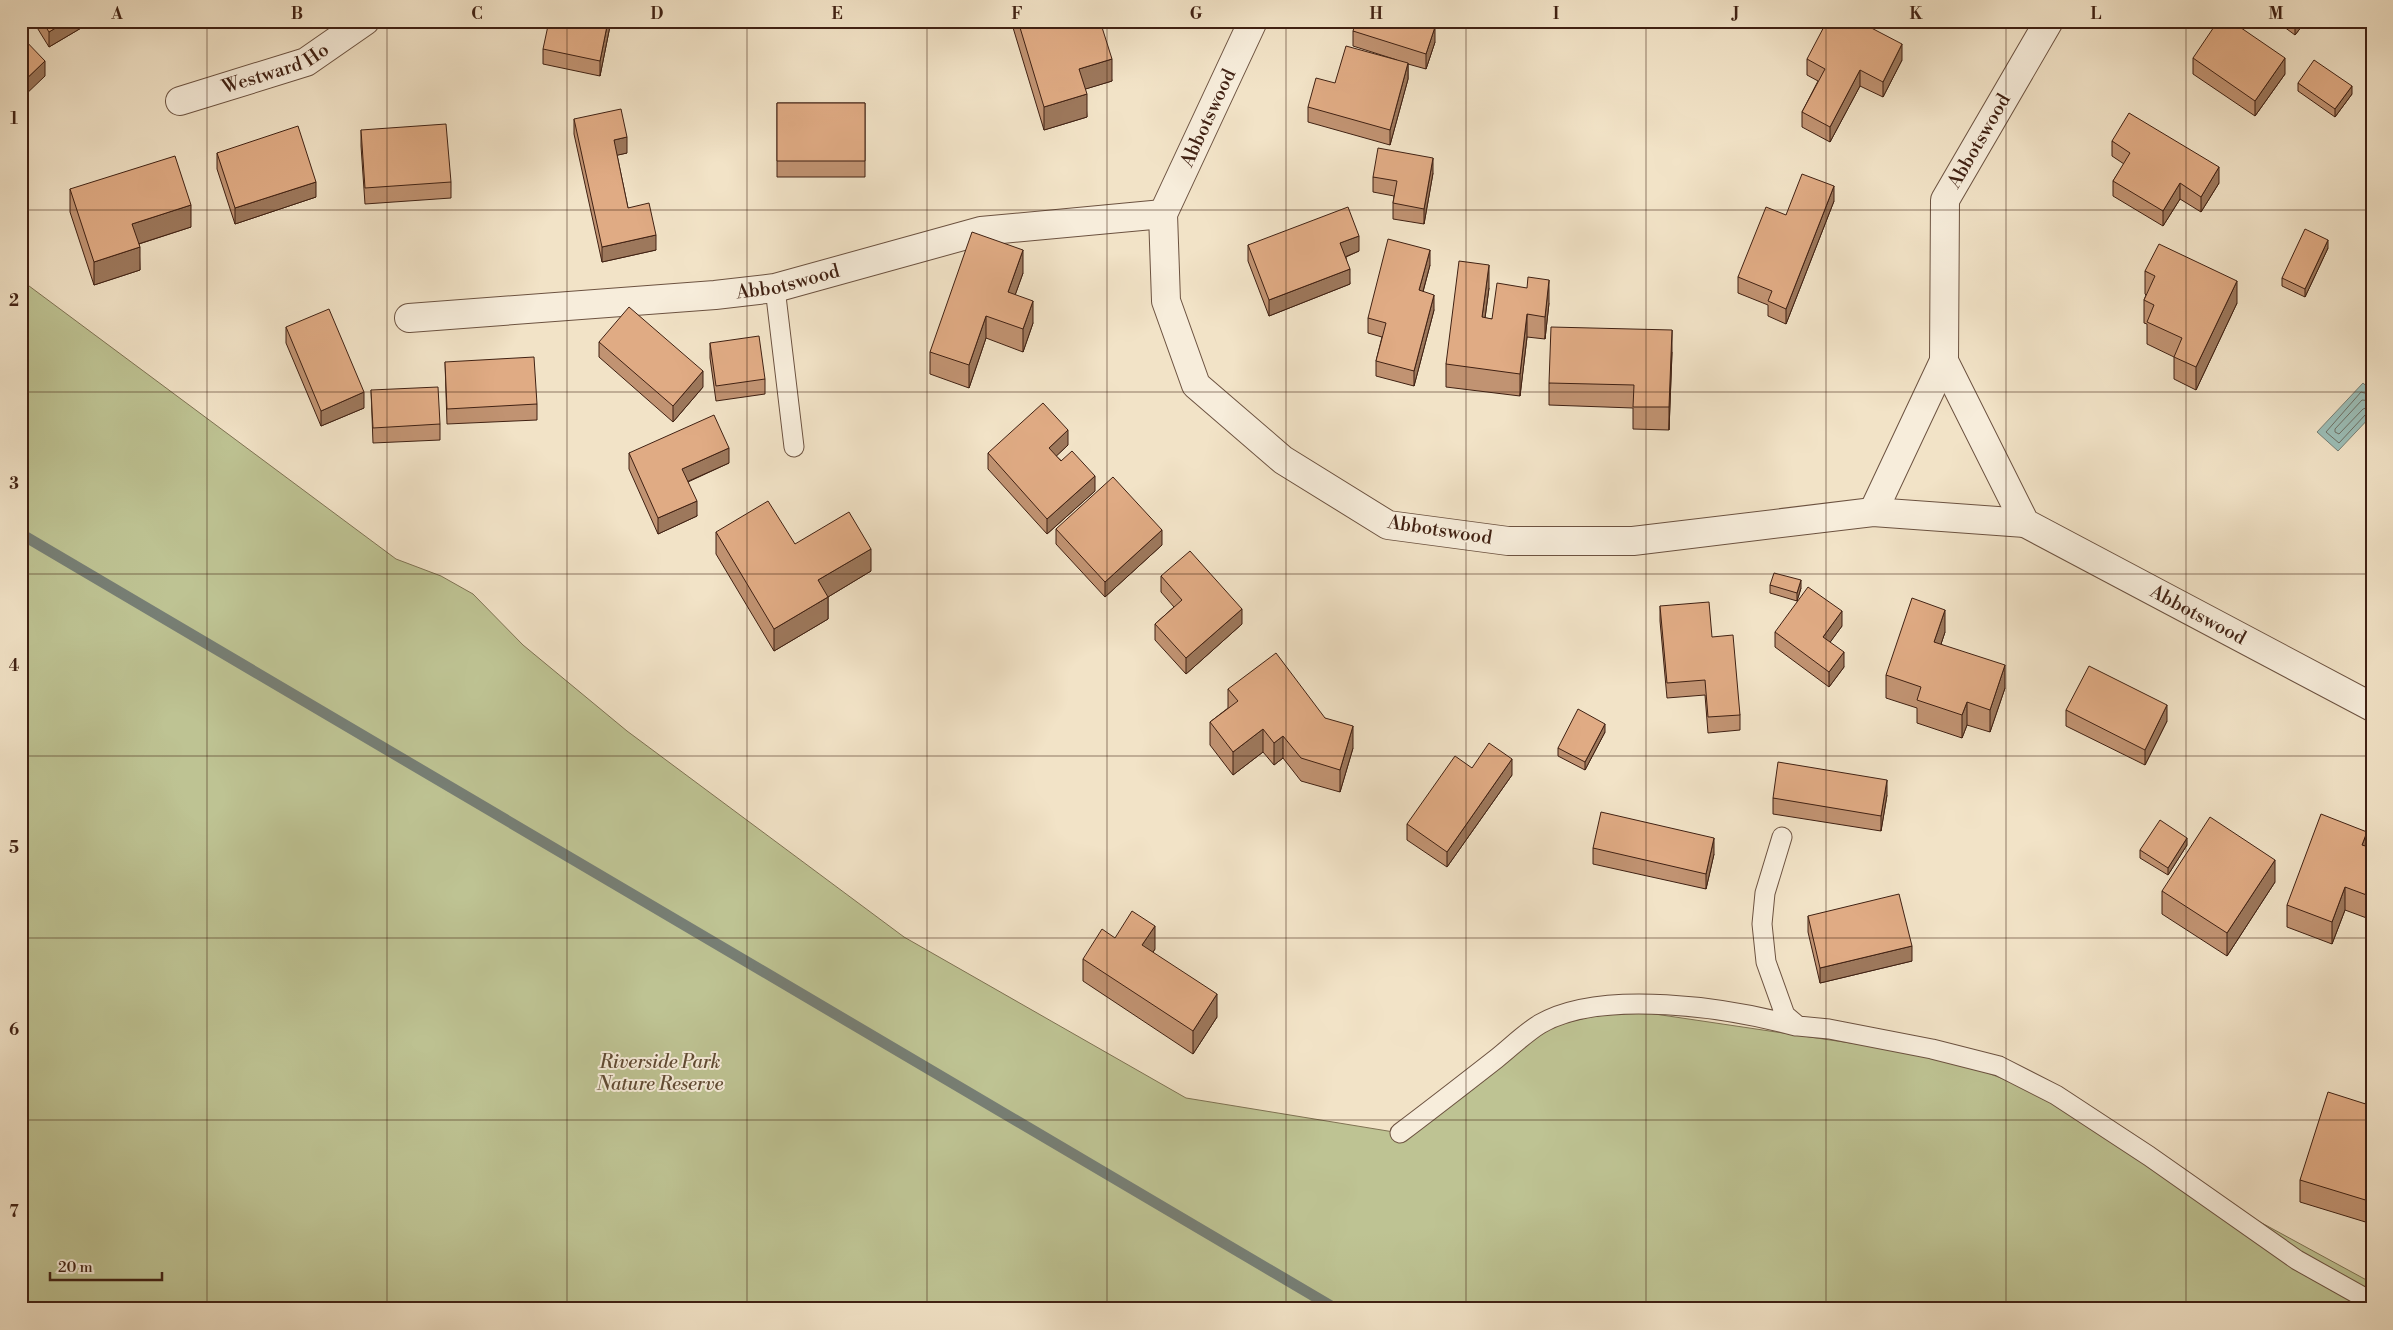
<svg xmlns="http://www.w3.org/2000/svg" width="2393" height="1330" viewBox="0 0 2393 1330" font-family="'Libre Bodoni',serif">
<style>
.green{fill:#bec393;stroke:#7f7253}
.water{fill:#9bbeb7;stroke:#777f75}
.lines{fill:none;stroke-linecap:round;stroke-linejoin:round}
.shore{stroke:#6e7065;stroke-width:1}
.stream{stroke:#777f75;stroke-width:11}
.service-casing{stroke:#6c5240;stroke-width:21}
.minor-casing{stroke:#6c5240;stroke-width:30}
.service{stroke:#f7eddb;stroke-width:19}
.minor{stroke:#f7eddb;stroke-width:28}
.wall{fill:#c19372;stroke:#402113}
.shaded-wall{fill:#9d785c;stroke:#402113}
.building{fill:#e0ab84;stroke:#402113}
.grid{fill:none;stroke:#402113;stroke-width:1;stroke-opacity:0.55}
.labels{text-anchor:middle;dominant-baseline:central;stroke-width:4;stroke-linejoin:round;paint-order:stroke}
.street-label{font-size:19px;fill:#402113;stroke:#f7eddb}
.park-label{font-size:19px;font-style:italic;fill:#604a33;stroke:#f7eddb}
.neatline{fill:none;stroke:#402113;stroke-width:2}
.grid-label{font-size:16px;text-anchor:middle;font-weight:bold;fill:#402113}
</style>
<rect width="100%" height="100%" fill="#f2e3c7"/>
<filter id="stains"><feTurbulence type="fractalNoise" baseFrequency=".004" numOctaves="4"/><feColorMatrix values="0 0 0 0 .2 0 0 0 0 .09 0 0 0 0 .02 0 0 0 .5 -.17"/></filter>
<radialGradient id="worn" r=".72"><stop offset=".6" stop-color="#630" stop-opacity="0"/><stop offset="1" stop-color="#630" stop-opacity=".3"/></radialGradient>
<path class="green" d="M21,280L396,559L441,576L473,594L523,645L627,731L904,937L1186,1098L1400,1133L1510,1036L1598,1015L1648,1013L1918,1053L1967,1065L2019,1085L2084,1121L2124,1148L2372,1283V1309H21Z"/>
<path class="water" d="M2363,383L2372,391V415L2338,451L2317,432Z"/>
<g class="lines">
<path class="shore" d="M2372,395L2361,392L2326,432L2339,443L2366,414L2372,412
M2372,401L2362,400L2335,429V432L2339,434L2363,409L2372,406"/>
<path class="stream" d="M21,534L1336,1309"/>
<g class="service-casing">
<path id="service" d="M775,288L794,447
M1782,837L1765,893L1762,924L1766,962L1785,1015L1798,1026L1829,1029L1932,1049L1999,1066L2056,1095L2149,1156L2297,1260L2372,1302
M1400,1133C1432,1109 1464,1084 1496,1059C1510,1048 1525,1033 1540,1024C1602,988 1729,1008 1796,1026"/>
</g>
<g class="minor-casing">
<g id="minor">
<path d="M1253,21L1163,214L1166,301L1196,385L1283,460L1388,525L1508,541H1633L1873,512L2025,523"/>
<path id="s1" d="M2049,21L1945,200L1944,361L2025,523L2372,707"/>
<path id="s2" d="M180,101L306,62L365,21"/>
<path id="s3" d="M409,318L715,295L775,288L981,231L1163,214"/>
<path d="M1873,512L1944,361"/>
</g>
</g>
<use href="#service" class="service"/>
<use href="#minor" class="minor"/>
</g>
<path class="wall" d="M33,21H93L49,47Z
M611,21L600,76L543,64V49Z
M1011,21H1100L1112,81L1085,89L1087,117L1044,130Z
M2276,21H2306L2295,35Z
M1353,31L1435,42L1426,69L1408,64V79L1390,145L1308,122V107L1335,83L1397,60L1353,46Z
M2193,58L2285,74L2255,116L2193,74Z
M1807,59L1902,60L1883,97L1860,86L1830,142L1802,127V112L1818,81L1807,75Z
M2298,83L2352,94L2335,117L2298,91Z
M777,103H865V177H777Z
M574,119L627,153L617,155L628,208L656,250L602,262L574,134Z
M361,130L451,182V198L365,204L361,146Z
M2112,141L2219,183L2201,212L2180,199L2163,226L2113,196V181L2124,164L2112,156Z
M217,153L316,197L235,224L217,169Z
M1433,173L1424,224L1393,219V203L1394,196L1373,192V177Z
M70,189L191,227L139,244L140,270L94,285L70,212Z
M1834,201L1786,324L1768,316V305L1738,293V277L1786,215Z
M1248,245L1359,251L1346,257L1350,284L1269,316L1248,261Z
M2328,248L2305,297L2282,286V278Z
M1430,265L1423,292L1434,310L1414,386L1376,376V361L1382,337L1368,333V318Z
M2145,271L2237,303L2196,390L2174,379V357L2147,344V324L2144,323V300L2146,295L2145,294Z
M1023,273L1015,295L1033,323L1023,352L986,338L969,388L930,374V352Z
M1489,288L1485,318L1492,319L1549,303L1545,339L1527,337L1520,396L1446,387V364Z
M286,327L364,408L321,426L286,343Z
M599,342L703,387L673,422L599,357Z
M710,343L765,379V394L716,401L710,358Z
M1672,352L1669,430L1633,429V408L1549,405V383Z
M445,362L537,404V420L447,424Z
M371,390L440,424V440L373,443Z
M1068,445L1056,456L1095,491L1047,534L988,469V453Z
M629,453L729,463L688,482L697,516L658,534L629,469Z
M1056,529L1162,545L1105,597L1056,544Z
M716,532L795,544L871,571L828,597V619L774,651L716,554Z
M1161,576L1242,624L1186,674L1155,640V624L1174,607L1161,592Z
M1770,585L1801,588L1797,601L1770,593Z
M1660,606L1712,637L1740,715V730L1708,733L1705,695L1667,698L1660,621Z
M1842,626L1830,642L1844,667L1829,687L1775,647V632Z
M1945,632L1941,644L2005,688L1990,732L1967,725L1962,738L1917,723V708L1886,698V675Z
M1228,689L1325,718L1353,748L1340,792L1301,781L1283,758L1274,765L1263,752L1233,775L1210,745V722L1228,708Z
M2066,710L2167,721L2145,765L2066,726Z
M1605,732L1585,770L1558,756V748Z
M1472,768L1512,775L1447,867L1407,840V824Z
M1887,795L1881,831L1773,814V798Z
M2187,845L2168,875L2140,858V850Z
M2367,847L2372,848V920L2345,910L2332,944L2287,927V905Z
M1593,848L1714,854L1706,889L1593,864Z
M2275,882L2227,956L2162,914V891Z
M1808,916L1912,961L1820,983L1808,932Z
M1115,938L1155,949L1153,952L1217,1017L1193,1054L1083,981V959Z
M2372,1106V1224L2300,1202V1180Z"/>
<path class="shaded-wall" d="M67,21H93L49,47V32Z
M608,21H611L600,76V61Z
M2295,21H2306L2295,35Z
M1435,27V42L1426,69V54Z
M1902,44V60L1883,97V82Z
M2285,58V74L2255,116V101Z
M1112,59V81L1079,91V69Z
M45,61V76L21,99V84Z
M1408,63V79L1390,145V130Z
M1860,70V86L1830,142V127Z
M2352,86V94L2335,117V109Z
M1087,94V117L1044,130V107Z
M627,137V153L614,156V140Z
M1433,158V173L1424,224V209Z
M2219,167V183L2201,212V197Z
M316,182V197L235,224V208Z
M2180,183V199L2163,226V211Z
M1834,186V201L1786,324V309Z
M191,205V227L132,246V224Z
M656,235V250L602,262V247Z
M1359,236V251L1340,259V243Z
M2328,240V248L2305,297V289Z
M140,247V270L94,285V262Z
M1023,250V273L1008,315V292Z
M1430,250V265L1419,306V290Z
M1489,265V288L1482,340V317Z
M1350,269V284L1269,316V300Z
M1549,280V303L1545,339V317Z
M2237,281V303L2196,390V367Z
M1434,295V310L1414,386V371Z
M1033,301V323L1023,352V329Z
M1527,314V337L1520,396V374Z
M986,316V338L969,388V365Z
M1672,330V352L1669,430V407Z
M703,371V387L673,422V406Z
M364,392V408L321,426V411Z
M1068,430V445L1049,463V448Z
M729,448V463L682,484V469Z
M1095,476V491L1047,534V519Z
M697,501V516L658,534V518Z
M1162,530V545L1105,597V582Z
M871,549V571L818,603V580Z
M1801,580V588L1797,601V593Z
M828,597V619L774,651V629Z
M1242,609V624L1186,674V658Z
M1945,610V632L1934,665V642Z
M1842,611V626L1823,652V637Z
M1844,652V667L1829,687V672Z
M2005,665V688L1990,732V710Z
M1967,702V725L1962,738V715Z
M2167,705V721L2145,765V750Z
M1605,724V732L1585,770V762Z
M1353,726V748L1340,792V770Z
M1263,729V752L1233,775V752Z
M1283,736V758L1274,765V743Z
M1512,759V775L1447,867V852Z
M1887,780V795L1881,831V816Z
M2367,832V854L2362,845Z
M1714,838V854L1706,889V874Z
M2187,838V845L2168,875V868Z
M2275,860V882L2227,956V933Z
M2345,887V910L2332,944V922Z
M1155,926V949L1142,968V945Z
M1912,946V961L1820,983V968Z
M1217,994V1017L1193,1054V1031Z"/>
<path class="building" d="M42,21H67L49,32Z
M549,21H608L600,61L543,49Z
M1018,21H1100L1112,59L1079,69L1087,94L1044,107Z
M1356,21H1416L1435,27L1426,54L1353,31Z
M1827,21H1858L1902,44L1883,82L1860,70L1830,127L1802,112L1825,69L1807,59Z
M2218,21H2231L2285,58L2255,101L2193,58Z
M21,36L45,61L21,84Z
M1346,46L1408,63L1390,130L1308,107L1316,78L1335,83Z
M2314,60L2352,86L2335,109L2298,83Z
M777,103H865V161H777Z
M621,109L627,137L614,140L628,208L649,203L656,235L602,247L574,119Z
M2129,113L2219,167L2201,197L2180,183L2163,211L2113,181L2130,153L2112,141Z
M446,124L451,182L365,188L361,130Z
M298,126L316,182L235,208L217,153Z
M1378,148L1433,158L1424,209L1393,203L1397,181L1373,177Z
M175,156L191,205L132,224L140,247L94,262L70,189Z
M1802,174L1834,186L1786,309L1768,301L1772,291L1738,277L1766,207L1786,215Z
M1348,207L1359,236L1340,243L1350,269L1269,300L1248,245Z
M2305,229L2328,240L2305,289L2282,278Z
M972,232L1023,250L1008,292L1033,301L1023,329L986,316L969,365L930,352Z
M1388,239L1430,250L1419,290L1434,295L1414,371L1376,361L1386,323L1368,318Z
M2159,244L2237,281L2196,367L2174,357L2182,338L2147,322L2154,305L2144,300L2155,276L2145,271Z
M1459,261L1489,265L1482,317L1492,319L1497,283L1527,288L1528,277L1549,280L1545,317L1527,314L1520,374L1446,364Z
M629,307L703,371L673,406L599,342Z
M329,309L364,392L321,411L286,327Z
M1551,327L1672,330L1669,407H1633L1634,385L1549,383Z
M759,336L765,379L716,386L710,343Z
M534,357L537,404L447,409L445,362Z
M438,387L440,424L373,428L371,390Z
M1043,403L1068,430L1049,448L1061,461L1072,451L1095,476L1047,519L988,453Z
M714,415L729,448L682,469L697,501L658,518L629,453Z
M1113,477L1162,530L1105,582L1056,529Z
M768,501L795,544L849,512L871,549L818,580L828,597L774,629L716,532Z
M1190,551L1242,609L1186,658L1155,624L1182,600L1161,576Z
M1774,573L1801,580L1797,593L1770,585Z
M1808,587L1842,611L1823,637L1844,652L1829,672L1775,632Z
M1912,598L1945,610L1934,642L2005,665L1990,710L1967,702L1962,715L1917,700L1921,687L1886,675Z
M1709,602L1712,637L1733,635L1740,715L1708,717L1705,680L1667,683L1660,606Z
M1276,653L1325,718L1353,726L1340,770L1301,758L1283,736L1274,743L1263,729L1233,752L1210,722L1238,701L1228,689Z
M2089,666L2167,705L2145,750L2066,710Z
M1578,709L1605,724L1585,762L1558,748Z
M1489,743L1512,759L1447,852L1407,824L1455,756L1472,768Z
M1778,762L1887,780L1881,816L1773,798Z
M1601,812L1714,838L1706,874L1593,848Z
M2321,814L2367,832L2362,845L2372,848V897L2345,887L2332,922L2287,905Z
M2210,817L2275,860L2227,933L2162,891Z
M2160,820L2187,838L2168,868L2140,850Z
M1899,894L1912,946L1820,968L1808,916Z
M1132,911L1155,926L1142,945L1217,994L1193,1031L1083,959L1102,929L1115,938Z
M2328,1092L2372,1106V1202L2300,1180Z"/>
<path class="grid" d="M207,21V1309M387,21V1309M567,21V1309M747,21V1309M927,21V1309M1107,21V1309M1286,21V1309M1466,21V1309M1646,21V1309M1826,21V1309M2006,21V1309M2186,21V1309M21,210H2372M21,392H2372M21,574H2372M21,756H2372M21,938H2372M21,1120H2372"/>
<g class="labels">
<g class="street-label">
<text stroke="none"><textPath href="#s2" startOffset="101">Westward Ho</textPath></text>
<text transform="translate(1208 118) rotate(-65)">Abbotswood</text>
<text transform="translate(1979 141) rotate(-60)">Abbotswood</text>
<text stroke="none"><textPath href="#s3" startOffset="381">Abbotswood</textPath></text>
<text transform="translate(1440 530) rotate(9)">Abbotswood</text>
<text stroke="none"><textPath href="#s1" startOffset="745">Abbotswood</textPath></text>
</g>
<g class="park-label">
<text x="660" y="1062">Riverside Park<tspan x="660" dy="22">Nature Reserve</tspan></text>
</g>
</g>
<rect width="2393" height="1330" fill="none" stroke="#f2e3c7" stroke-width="55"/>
<path d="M50 1272v8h112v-8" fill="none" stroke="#402113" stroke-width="2.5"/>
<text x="58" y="1272" font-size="15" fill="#402113" stroke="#f7eddb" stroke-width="4" paint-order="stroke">20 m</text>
<rect x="28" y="28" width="2338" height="1274" class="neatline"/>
<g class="grid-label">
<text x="117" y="19">A</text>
<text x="297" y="19">B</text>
<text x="477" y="19">C</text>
<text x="657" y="19">D</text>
<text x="837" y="19">E</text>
<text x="1017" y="19">F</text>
<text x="1196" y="19">G</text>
<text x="1376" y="19">H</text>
<text x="1556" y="19">I</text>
<text x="1736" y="19">J</text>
<text x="1916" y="19">K</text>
<text x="2096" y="19">L</text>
<text x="2276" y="19">M</text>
<text x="14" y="124">1</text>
<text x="14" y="306">2</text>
<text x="14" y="489">3</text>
<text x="14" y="671">4</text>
<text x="14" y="853">5</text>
<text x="14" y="1035">6</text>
<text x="14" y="1217">7</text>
</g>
<rect width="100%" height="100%" filter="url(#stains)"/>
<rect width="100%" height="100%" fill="url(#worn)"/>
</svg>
